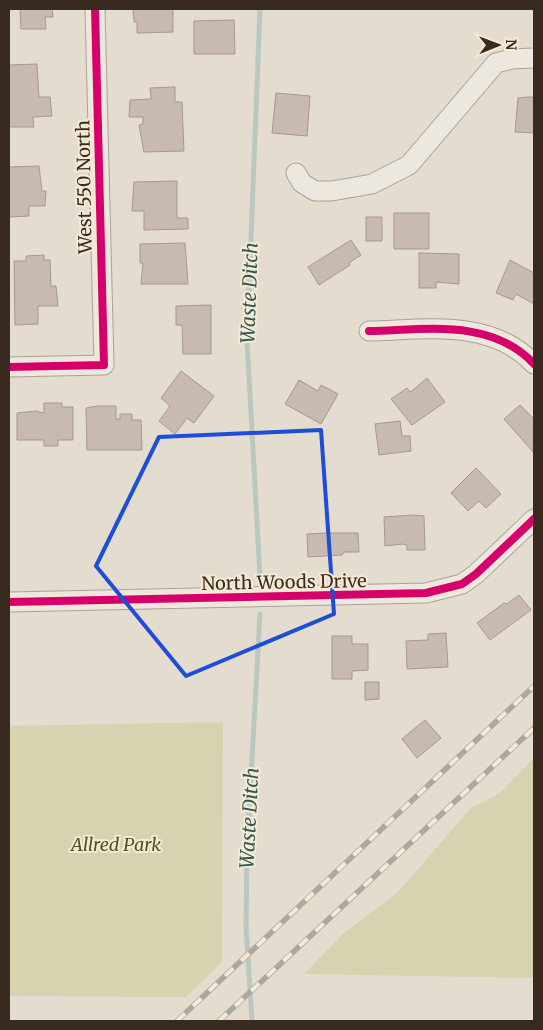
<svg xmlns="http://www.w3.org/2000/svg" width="543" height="1030" viewBox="0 0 543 1030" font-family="Merriweather,serif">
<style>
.green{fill:#d5d3b0}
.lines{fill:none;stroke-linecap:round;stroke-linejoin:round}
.stream{stroke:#b9c9bf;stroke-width:5}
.building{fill:#c8baaf;stroke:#a5988d}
.minor-casing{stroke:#aaa297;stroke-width:21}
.minor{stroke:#ece8e0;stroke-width:19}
.rail-casing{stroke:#aca7a0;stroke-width:5.5}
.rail{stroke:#f6ead4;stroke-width:4;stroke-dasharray:11;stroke-linecap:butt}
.cycleway-casing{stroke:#f6ead4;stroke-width:11}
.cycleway{stroke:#d6006c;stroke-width:8}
.marked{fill:none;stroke:#1d4ed8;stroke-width:4;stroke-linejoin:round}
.labels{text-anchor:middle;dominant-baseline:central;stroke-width:4;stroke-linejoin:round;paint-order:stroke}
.street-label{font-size:18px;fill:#392a1f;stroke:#f6ead4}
.park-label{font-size:18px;font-style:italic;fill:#4c5525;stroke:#f6ead4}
.water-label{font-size:19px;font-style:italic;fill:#2e5954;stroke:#f6ead4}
</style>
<rect width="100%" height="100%" fill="#e4dcce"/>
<path class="green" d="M223,722L222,962L186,997L9,996V726Z
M534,758V978L304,974L344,933L398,892L471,808L499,794Z"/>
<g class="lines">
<path class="stream" d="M260,577L247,340L260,9
M252,1021L246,927L247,850L260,614"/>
</g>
<path class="building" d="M20,9H52L53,17H45L46,29H21Z
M133,9H173V32L137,33V22H134Z
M234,20L235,54H194V21Z
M37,64L39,97H50L52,116L33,117L34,127H9V65Z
M175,87V102H182L184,151L144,152L139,125L143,124V117H129L130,100L151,99L150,88Z
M276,93L310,96L307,136L272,133Z
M527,97H534V133L515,132L518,98Z
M39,166L42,191H46L45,206H29V216L9,217V167Z
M177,181V218H188V229L144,230V211H132L134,182Z
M394,213H429V249H394Z
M366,217H382V241H366Z
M351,240L361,255L349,263L350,265L319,285L308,267Z
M185,243L188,284H141L143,263H140V244Z
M419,253L459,254V284L436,282V288H419Z
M44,255V260H50L51,286H56L58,306H38V324L15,325L14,261H26V256Z
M510,260L534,273V304L516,294L513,300L496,293Z
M211,305V354H183L182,325H176V306Z
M181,371L214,396L194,423L187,418L175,434L159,421L170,406L161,398Z
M427,378L445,402L412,425L391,399L407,388L410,392L413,390Z
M299,380L318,391L321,385L338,394L321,424L285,404Z
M44,403H62V407H73V440H58V446H44V440H17V413L36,411L44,413Z
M520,405L534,419V453L504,419Z
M97,406H116V419H120V414H132V420H141L142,450H87L86,408Z
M400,421L402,436H410L411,451L379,455L375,424Z
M476,468L501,494L486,508L479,501L468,511L451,493Z
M414,515L424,516L425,550H407V545L403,544L385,546L384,517Z
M326,533H358L359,552H344L342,555L308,557L307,534Z
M519,595L531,610L490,640L477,623L504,603L507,604Z
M446,633L448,667L407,669L406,641L428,640V634Z
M332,636H352V644H368V670L352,671V679H332Z
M365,682H379V699L365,700Z
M425,720L441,738L417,758L402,739Z"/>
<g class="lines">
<g class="minor-casing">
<path id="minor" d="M296,173L302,183L315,191H332L372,184L409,165L496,63L512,59L534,58
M369,331C426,330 491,318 534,364
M9,367L104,365L95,9
M9,602L426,593L462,584L476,574L534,519"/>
</g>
<use href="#minor" class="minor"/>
<g class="rail-casing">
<path id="rail" d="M177,1021L534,686
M219,1021L534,728"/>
</g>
<use href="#rail" class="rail"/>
<g class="cycleway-casing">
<path id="cycleway" d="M369,331C426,330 491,318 534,364
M9,367L104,365L95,9
M9,602L426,593L462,584L476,574L534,519"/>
</g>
<use href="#cycleway" class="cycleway"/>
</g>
<path class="marked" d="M321,430L334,614L186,676L96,566L159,437Z"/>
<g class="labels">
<g class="street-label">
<text transform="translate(84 187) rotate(-91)">West 550 North</text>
<text transform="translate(284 582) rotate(-1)">North Woods Drive</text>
</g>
<g class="park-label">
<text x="116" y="844">Allred Park</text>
</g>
<g class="water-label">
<text transform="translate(249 293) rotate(-88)">Waste Ditch</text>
<text transform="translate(249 818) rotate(-87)">Waste Ditch</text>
</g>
</g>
<rect width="543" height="1030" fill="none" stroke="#392a1f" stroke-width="20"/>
<g transform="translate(498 45) rotate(89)" stroke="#f6ead4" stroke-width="4" paint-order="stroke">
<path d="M0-4L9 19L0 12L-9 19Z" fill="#392a1f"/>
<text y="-8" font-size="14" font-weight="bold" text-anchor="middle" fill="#392a1f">N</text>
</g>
</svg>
